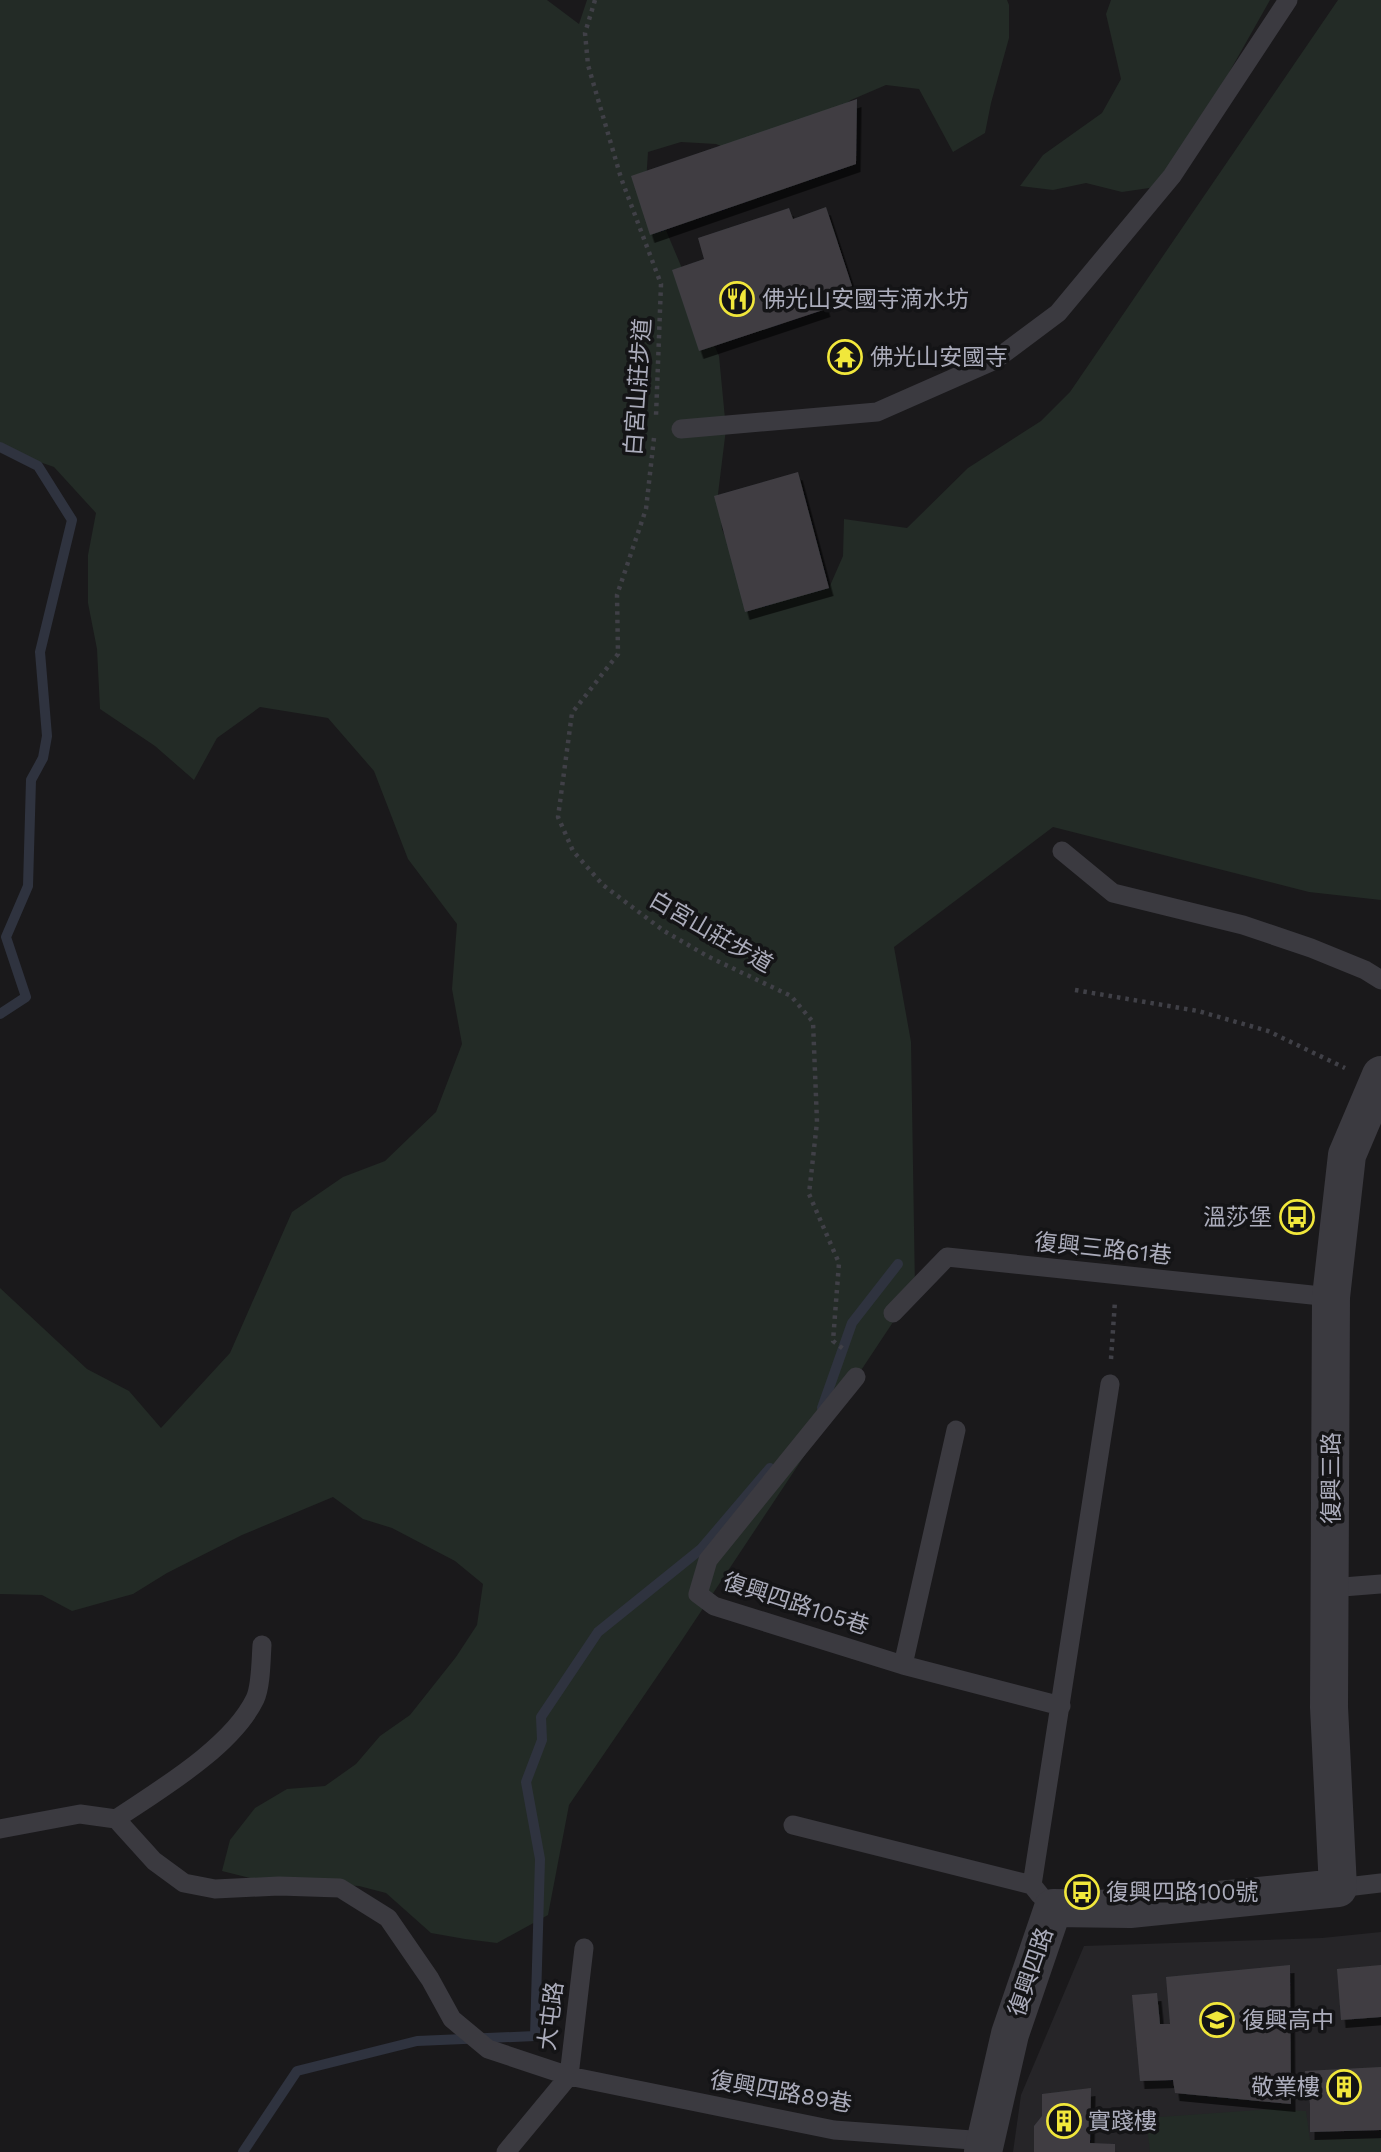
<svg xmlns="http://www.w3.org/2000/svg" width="1381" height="2152" viewBox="0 0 1381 2152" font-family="'Work Sans','Noto Sans TC',sans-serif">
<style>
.built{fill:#262528}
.green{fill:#232b26}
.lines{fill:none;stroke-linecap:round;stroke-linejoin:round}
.stream{stroke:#2f333f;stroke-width:10}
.building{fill:#3f3e43;filter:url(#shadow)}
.path{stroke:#404047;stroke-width:4.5;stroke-dasharray:3.5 5;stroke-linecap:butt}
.lane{stroke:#3b3a40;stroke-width:19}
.street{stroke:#3b3a40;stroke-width:38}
.labels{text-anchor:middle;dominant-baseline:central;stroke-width:7;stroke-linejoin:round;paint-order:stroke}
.poi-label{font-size:23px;fill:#abacbb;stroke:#141416;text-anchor:start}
.street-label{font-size:23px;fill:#abacbb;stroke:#141416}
</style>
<defs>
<filter id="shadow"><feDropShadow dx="4.5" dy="8" stdDeviation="0" flood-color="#0009"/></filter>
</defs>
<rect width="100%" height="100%" fill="#1a191b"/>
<path class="built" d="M1381,1932V2152H1013L1021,2095L1084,1946L1322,1938Z"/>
<path class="green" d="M0,0H547L579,24L587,0H1007L1009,5V38L991,103L985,133L953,152L919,89L886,85L851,100L823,120L743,155L716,144L681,142L648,152L646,183L719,356L726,429L718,494L722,529L734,558L829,588L843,556L844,519L907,528L968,468L1041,421L1070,392L1338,0H1381V900L1309,892L1053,827L894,947L911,1042L915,1289L680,1643L569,1805L548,1915L497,1943L465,1939L431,1933L386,1893L359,1886L258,1880L222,1871L230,1840L255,1808L287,1789L325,1786L356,1764L380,1736L410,1715L456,1657L477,1625L483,1584L455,1561L392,1528L363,1519L333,1497L242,1535L167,1573L133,1594L72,1611L42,1595L0,1594V1288L87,1369L129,1391L161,1428L230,1353L292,1212L343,1177L385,1161L436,1112L462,1044L452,989L457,924L408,859L374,771L328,718L260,707L217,738L194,780L155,746L100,709L97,649L88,603V555L96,513L54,467L0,448Z
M1111,0H1270L1196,131L1156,187L1122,192L1086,183L1053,190L1020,186L1043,155L1102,113L1121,79L1106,14Z
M1272,2109L1306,2111L1310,2140L1381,2138V2152H1150L1146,2118Z"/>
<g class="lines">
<path class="stream" d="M0,447L38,466L72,520L40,652L47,736L43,758L31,780L28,886L6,937L26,997L0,1014
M822,1408L852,1323L898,1264
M243,2152L297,2071L417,2041L535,2036L540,1859L526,1782L542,1740L541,1717L598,1632L701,1549L770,1468"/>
</g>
<path class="building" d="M857,99L856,164L650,235L631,176Z
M826,207L852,286L822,296L826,309L699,351L672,270L704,259L698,238L789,208L793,219Z
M798,472L829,588L745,612L714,496Z
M1290,1965L1291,2104L1175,2093L1173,2080L1140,2081L1132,1995L1157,1993L1160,2024H1170L1166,1977Z
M1381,1965V2017L1341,2020L1337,1969Z
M1381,2067V2130L1310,2132V2104L1305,2071Z
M1091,2088L1090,2143L1115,2144V2152H1034V2126L1042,2116V2094Z"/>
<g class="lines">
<path class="path" d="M595,0L585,33L588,65L621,178L661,284L656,416
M654,438L646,509L617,595L618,654L572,713L558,817L573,851L603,885L664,931L709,957L791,996L813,1022L817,1122L809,1194L839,1263L833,1341L846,1351
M1075,990L1198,1011L1268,1031L1345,1068
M1111,1359L1115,1301"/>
<path class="lane" d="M681,429L877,412L995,360L1058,313L1172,176L1288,0
M1062,851L1113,893L1243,925L1311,948L1365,970L1381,980
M893,1313L947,1257L1331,1297
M856,1377L708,1560L698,1594L714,1606L903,1665L1061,1706
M1330,1588L1381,1584
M262,1645C261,1659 261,1687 255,1699C232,1747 159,1790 116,1819L154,1861L184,1883L215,1889L279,1886L340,1888L388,1918L430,1979L452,2019L488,2049L569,2076L834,2130L986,2141
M903,1665L956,1430
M793,1825L1032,1885L1040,1895
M0,1829L80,1814L116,1819
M1032,1885L1110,1384
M1338,1888L1381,1883
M506,2152L569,2076L584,1948"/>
<path class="street" d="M983,2152L1010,2034L1053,1908L1130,1909L1338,1888L1329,1707L1331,1297L1347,1155L1381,1075"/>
</g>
<defs>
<g id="restaurant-ring" transform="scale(1.75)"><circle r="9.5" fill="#141416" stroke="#f1e73b" stroke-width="1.5"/><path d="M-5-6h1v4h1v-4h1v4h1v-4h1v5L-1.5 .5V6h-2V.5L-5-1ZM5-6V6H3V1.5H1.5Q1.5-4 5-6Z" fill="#f1e73b"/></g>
<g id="temple-ring" transform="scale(1.75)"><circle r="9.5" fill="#141416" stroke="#f1e73b" stroke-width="1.5"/><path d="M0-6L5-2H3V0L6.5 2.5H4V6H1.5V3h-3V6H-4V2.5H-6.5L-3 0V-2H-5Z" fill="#f1e73b"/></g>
<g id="bus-ring" transform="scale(1.75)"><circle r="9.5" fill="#141416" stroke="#f1e73b" stroke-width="1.5"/><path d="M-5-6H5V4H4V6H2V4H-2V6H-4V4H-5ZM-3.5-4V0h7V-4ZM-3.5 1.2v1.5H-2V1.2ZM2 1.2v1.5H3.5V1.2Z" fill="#f1e73b"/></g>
<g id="school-ring" transform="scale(1.75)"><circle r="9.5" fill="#141416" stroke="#f1e73b" stroke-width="1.5"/><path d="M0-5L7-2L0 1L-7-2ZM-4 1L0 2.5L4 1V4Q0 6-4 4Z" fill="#f1e73b"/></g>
<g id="building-ring" transform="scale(1.75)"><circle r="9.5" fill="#141416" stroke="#f1e73b" stroke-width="1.5"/><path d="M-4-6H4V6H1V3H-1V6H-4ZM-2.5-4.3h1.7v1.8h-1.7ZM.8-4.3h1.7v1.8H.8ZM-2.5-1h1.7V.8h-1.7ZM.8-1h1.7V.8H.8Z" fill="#f1e73b"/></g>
</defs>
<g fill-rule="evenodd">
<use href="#restaurant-ring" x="737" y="299"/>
<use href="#temple-ring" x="845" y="357"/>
<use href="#bus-ring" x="1297" y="1217"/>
<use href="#bus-ring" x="1082" y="1892"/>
<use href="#school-ring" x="1217" y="2020"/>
<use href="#building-ring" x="1344" y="2087"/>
<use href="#building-ring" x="1064" y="2121"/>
</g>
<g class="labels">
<g class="poi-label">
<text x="762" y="299">佛光山安國寺滴水坊</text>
<text x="870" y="357">佛光山安國寺</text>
<text x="1272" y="1217" text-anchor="end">溫莎堡</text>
<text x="1106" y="1892">復興四路100號</text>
<text x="1242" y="2020">復興高中</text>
<text x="1320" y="2087" text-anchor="end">敬業樓</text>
<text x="1088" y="2121">實踐樓</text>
</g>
<g class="street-label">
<text transform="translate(638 387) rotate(-86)">白宮山莊步道</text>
<text transform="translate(711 932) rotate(30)">白宮山莊步道</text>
<text transform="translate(1103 1249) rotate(6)">復興三路61巷</text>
<text transform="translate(1331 1478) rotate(-90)">復興三路</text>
<text transform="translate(796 1604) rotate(18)">復興四路105巷</text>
<text transform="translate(1031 1972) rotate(-71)">復興四路</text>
<text transform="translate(551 2016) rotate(-83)">大屯路</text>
<text transform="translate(781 2092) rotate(10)">復興四路89巷</text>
</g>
</g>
</svg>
